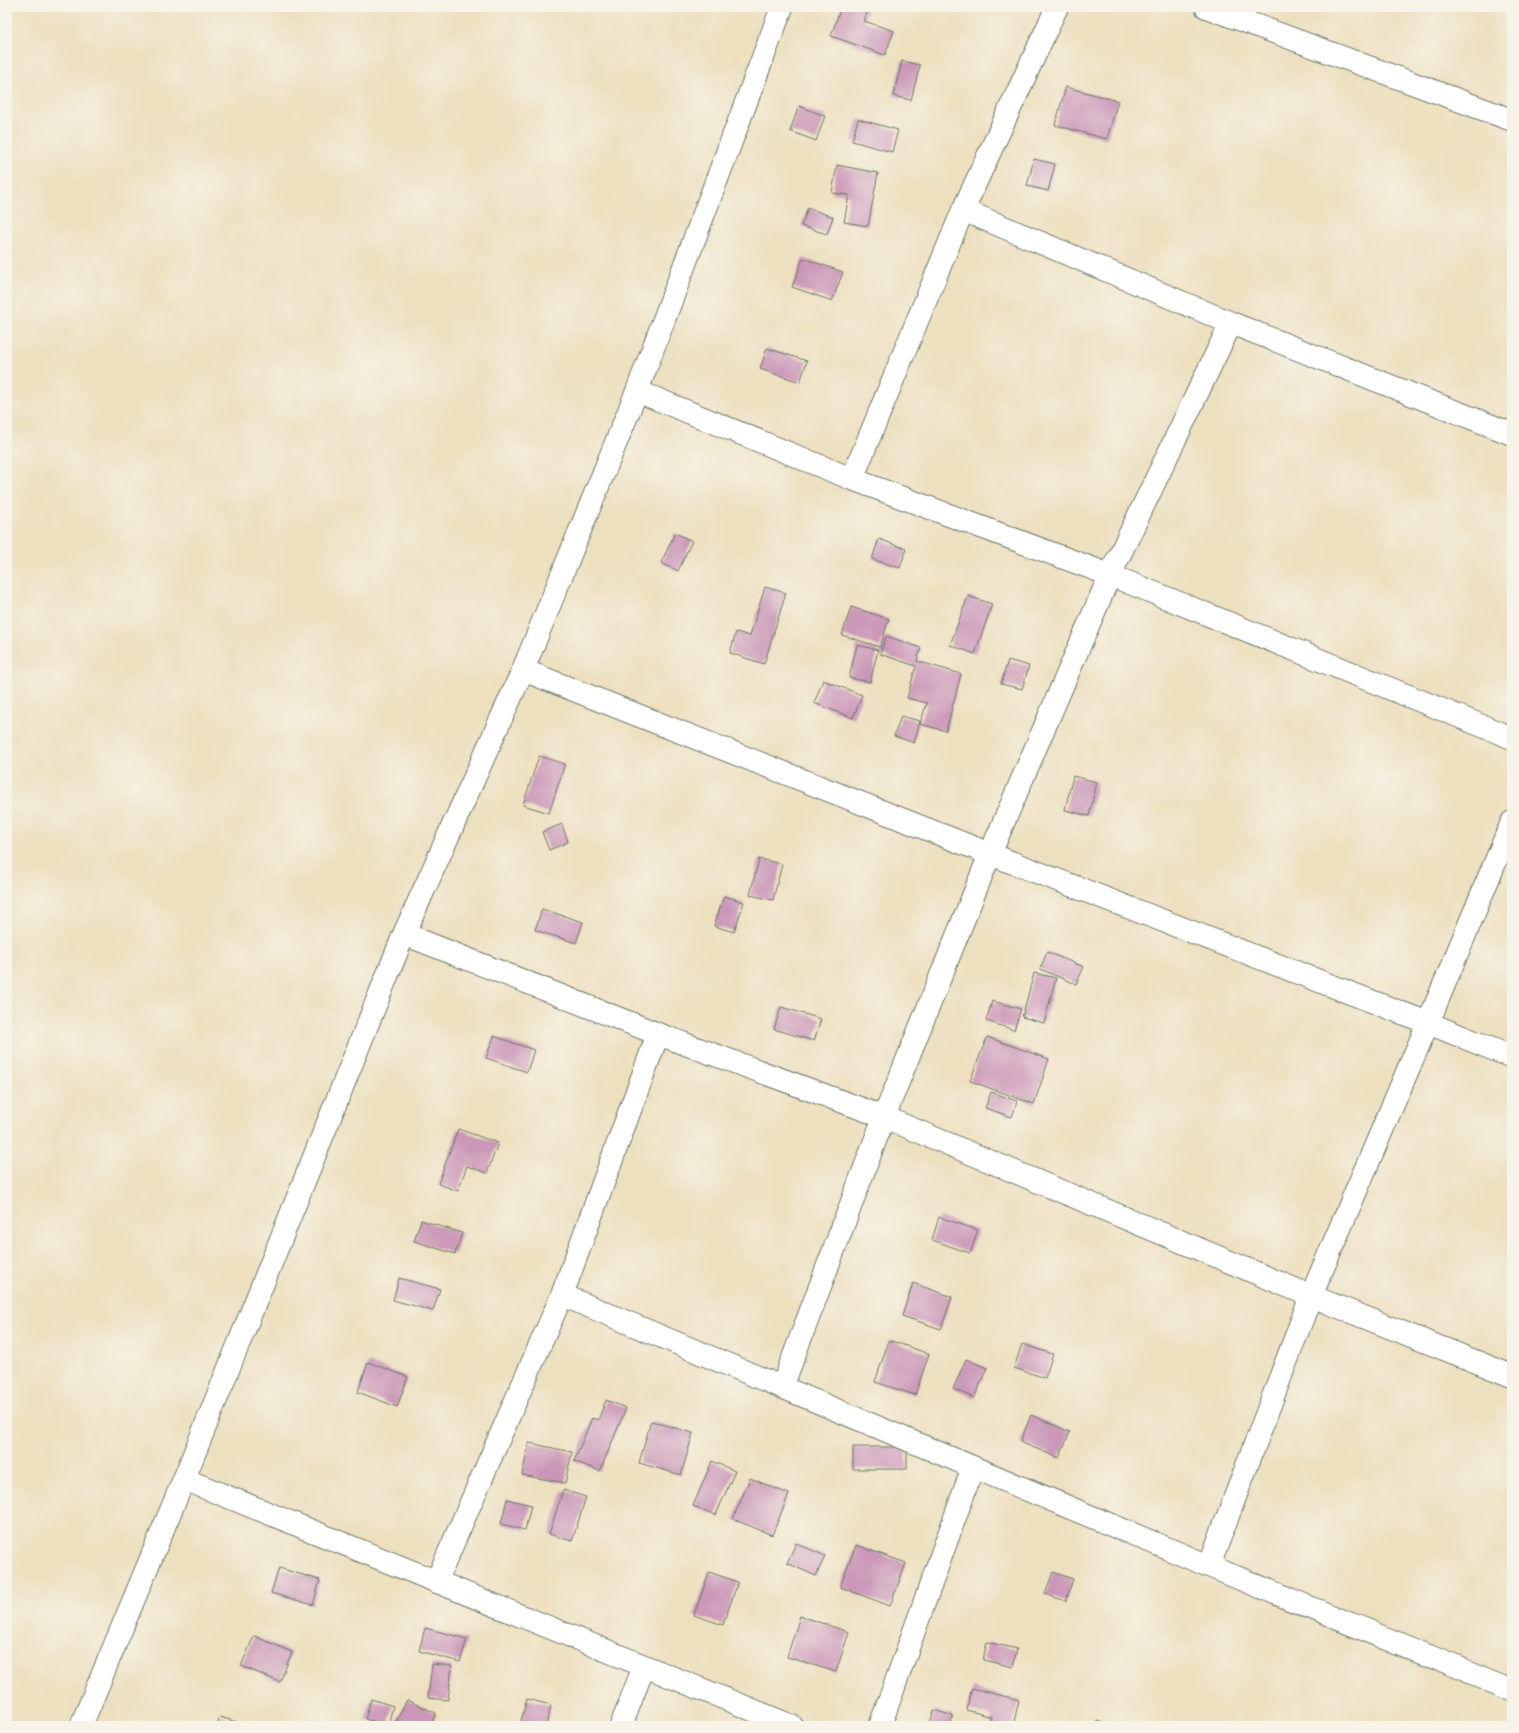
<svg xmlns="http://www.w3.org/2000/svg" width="1519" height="1733" viewBox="0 0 1519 1733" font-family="'Balsamiq Sans',sans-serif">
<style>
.building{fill:#ca97b8}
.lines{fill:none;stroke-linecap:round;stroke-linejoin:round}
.street-casing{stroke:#677665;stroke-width:24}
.street{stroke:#fff;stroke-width:22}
</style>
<rect width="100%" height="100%" fill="#f7f3e8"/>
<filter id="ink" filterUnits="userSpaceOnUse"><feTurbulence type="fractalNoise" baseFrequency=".025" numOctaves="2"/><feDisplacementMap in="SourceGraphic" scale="8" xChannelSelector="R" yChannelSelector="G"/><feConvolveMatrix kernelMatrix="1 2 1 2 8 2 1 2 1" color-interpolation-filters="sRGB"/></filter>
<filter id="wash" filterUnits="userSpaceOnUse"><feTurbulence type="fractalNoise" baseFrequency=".012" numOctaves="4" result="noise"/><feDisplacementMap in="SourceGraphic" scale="16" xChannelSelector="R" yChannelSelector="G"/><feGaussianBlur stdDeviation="0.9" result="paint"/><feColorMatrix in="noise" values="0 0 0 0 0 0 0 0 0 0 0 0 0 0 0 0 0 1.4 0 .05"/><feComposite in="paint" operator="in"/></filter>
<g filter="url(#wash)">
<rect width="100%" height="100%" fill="#ede0bf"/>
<g id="blocks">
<path class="building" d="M841,7H869L864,21L894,31L885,55L831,36Z
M902,61L920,65L911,100L893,96Z
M1066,87L1118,101L1107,139L1055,125Z
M799,106L825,116L816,141L790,131Z
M858,119L898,130L892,152L852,141Z
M1034,159L1055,164L1048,191L1027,186Z
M837,165L878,173L868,226L844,222L849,195L832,193Z
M808,208L833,217L827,234L801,226Z
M803,258L843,272L832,301L792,287Z
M767,348L807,361L800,382L760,369Z
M675,533L692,541L678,571L661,563Z
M879,539L906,549L900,568L872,559Z
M765,587L786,593L764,664L730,653L736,632L750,636Z
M968,596L992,604L975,654L950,645Z
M851,607L889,619L880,647L842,635Z
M886,636L921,648L917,661L961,674L946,731L920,724L927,703L907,698L916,666L880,654Z
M857,645L878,650L870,682L849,678Z
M1008,660L1029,666L1022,689L1001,684Z
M823,680L862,695L853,718L814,703Z
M901,716L920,721L914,743L894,736Z
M539,756L565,764L549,813L523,805Z
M1073,776L1097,782L1089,816L1065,810Z
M562,824L568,842L549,850L542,832Z
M759,859L782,864L773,900L750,895Z
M724,896L744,902L734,932L714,926Z
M542,909L583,922L576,943L535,930Z
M1047,952L1084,967L1076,984L1040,969Z
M1034,973L1056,978L1044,1023L1022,1017Z
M992,1001L1021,1009L1014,1030L986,1021Z
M781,1007L821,1019L814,1041L774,1029Z
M494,1036L534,1050L527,1072L486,1058Z
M987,1037L1049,1059L1034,1104L970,1081Z
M991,1092L1017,1101L1012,1117L985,1108Z
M458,1129L498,1143L487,1173L467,1166L458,1191L438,1184Z
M939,1217L978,1230L970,1253L932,1240Z
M421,1220L462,1233L455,1254L414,1241Z
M399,1278L440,1289L433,1311L393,1300Z
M913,1283L952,1297L941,1329L902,1316Z
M889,1340L929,1354L915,1395L875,1382Z
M1022,1344L1053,1354L1045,1378L1014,1368Z
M966,1359L987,1368L974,1398L953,1389Z
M368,1362L408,1377L397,1407L358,1392Z
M606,1400L626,1408L600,1471L574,1461L592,1418L598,1420Z
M1031,1415L1070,1432L1059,1458L1020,1442Z
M651,1421L693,1433L681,1475L639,1463Z
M529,1443L572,1452L565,1483L522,1475Z
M853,1447H907V1469H853Z
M712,1461L735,1471L716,1515L693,1506Z
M750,1478L789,1494L772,1535L733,1519Z
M563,1490L586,1497L572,1541L549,1534Z
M507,1499L531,1505L525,1530L501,1524Z
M796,1543L825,1556L816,1576L787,1563Z
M856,1545L906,1563L890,1606L840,1587Z
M279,1568L320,1580L313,1605L271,1593Z
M709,1572L738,1582L723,1625L694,1615Z
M1053,1572L1073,1579L1066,1601L1045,1594Z
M800,1616L849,1632L836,1672L787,1657Z
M425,1628L467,1639L460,1662L419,1651Z
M254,1636L292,1652L280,1682L241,1666Z
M987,1642L1017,1649L1013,1667L983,1660Z
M432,1664L452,1666L448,1700L428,1698Z
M972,1688L1019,1700L1013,1726H990L992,1717L966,1710Z
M371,1699L393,1706L388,1725L365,1719Z
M527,1699L551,1705L546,1726H528L520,1724Z
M407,1700L436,1713L431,1726H399L395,1724Z
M934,1710L953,1716L950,1726H929Z
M220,1717L250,1726H217Z
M1098,1721L1110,1726H1097Z"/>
</g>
</g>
<g filter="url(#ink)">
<use href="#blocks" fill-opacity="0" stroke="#677665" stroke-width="1"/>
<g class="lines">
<g class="street-casing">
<path id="street" d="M1206,7L1512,120
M963,210L1231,323L1512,434
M637,391L852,479L1110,575L1512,738
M852,479L963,210L1057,7
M523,670L990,854L1428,1023L1512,1057
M404,934L658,1034L884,1117L1311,1296L1512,1376
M562,1295L1209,1566L1512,1690
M782,1387L884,1117L990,854L1110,575L1231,323
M184,1479L792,1726
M1209,1566L1311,1296L1428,1023L1512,822
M436,1582L562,1295L658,1034
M81,1726L184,1479L404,934L523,670L637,391L782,7
M621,1726L644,1666
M880,1726L973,1467"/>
</g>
<use href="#street" class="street"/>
</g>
</g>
<rect width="1519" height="1733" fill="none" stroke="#f7f3e8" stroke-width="24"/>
</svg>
